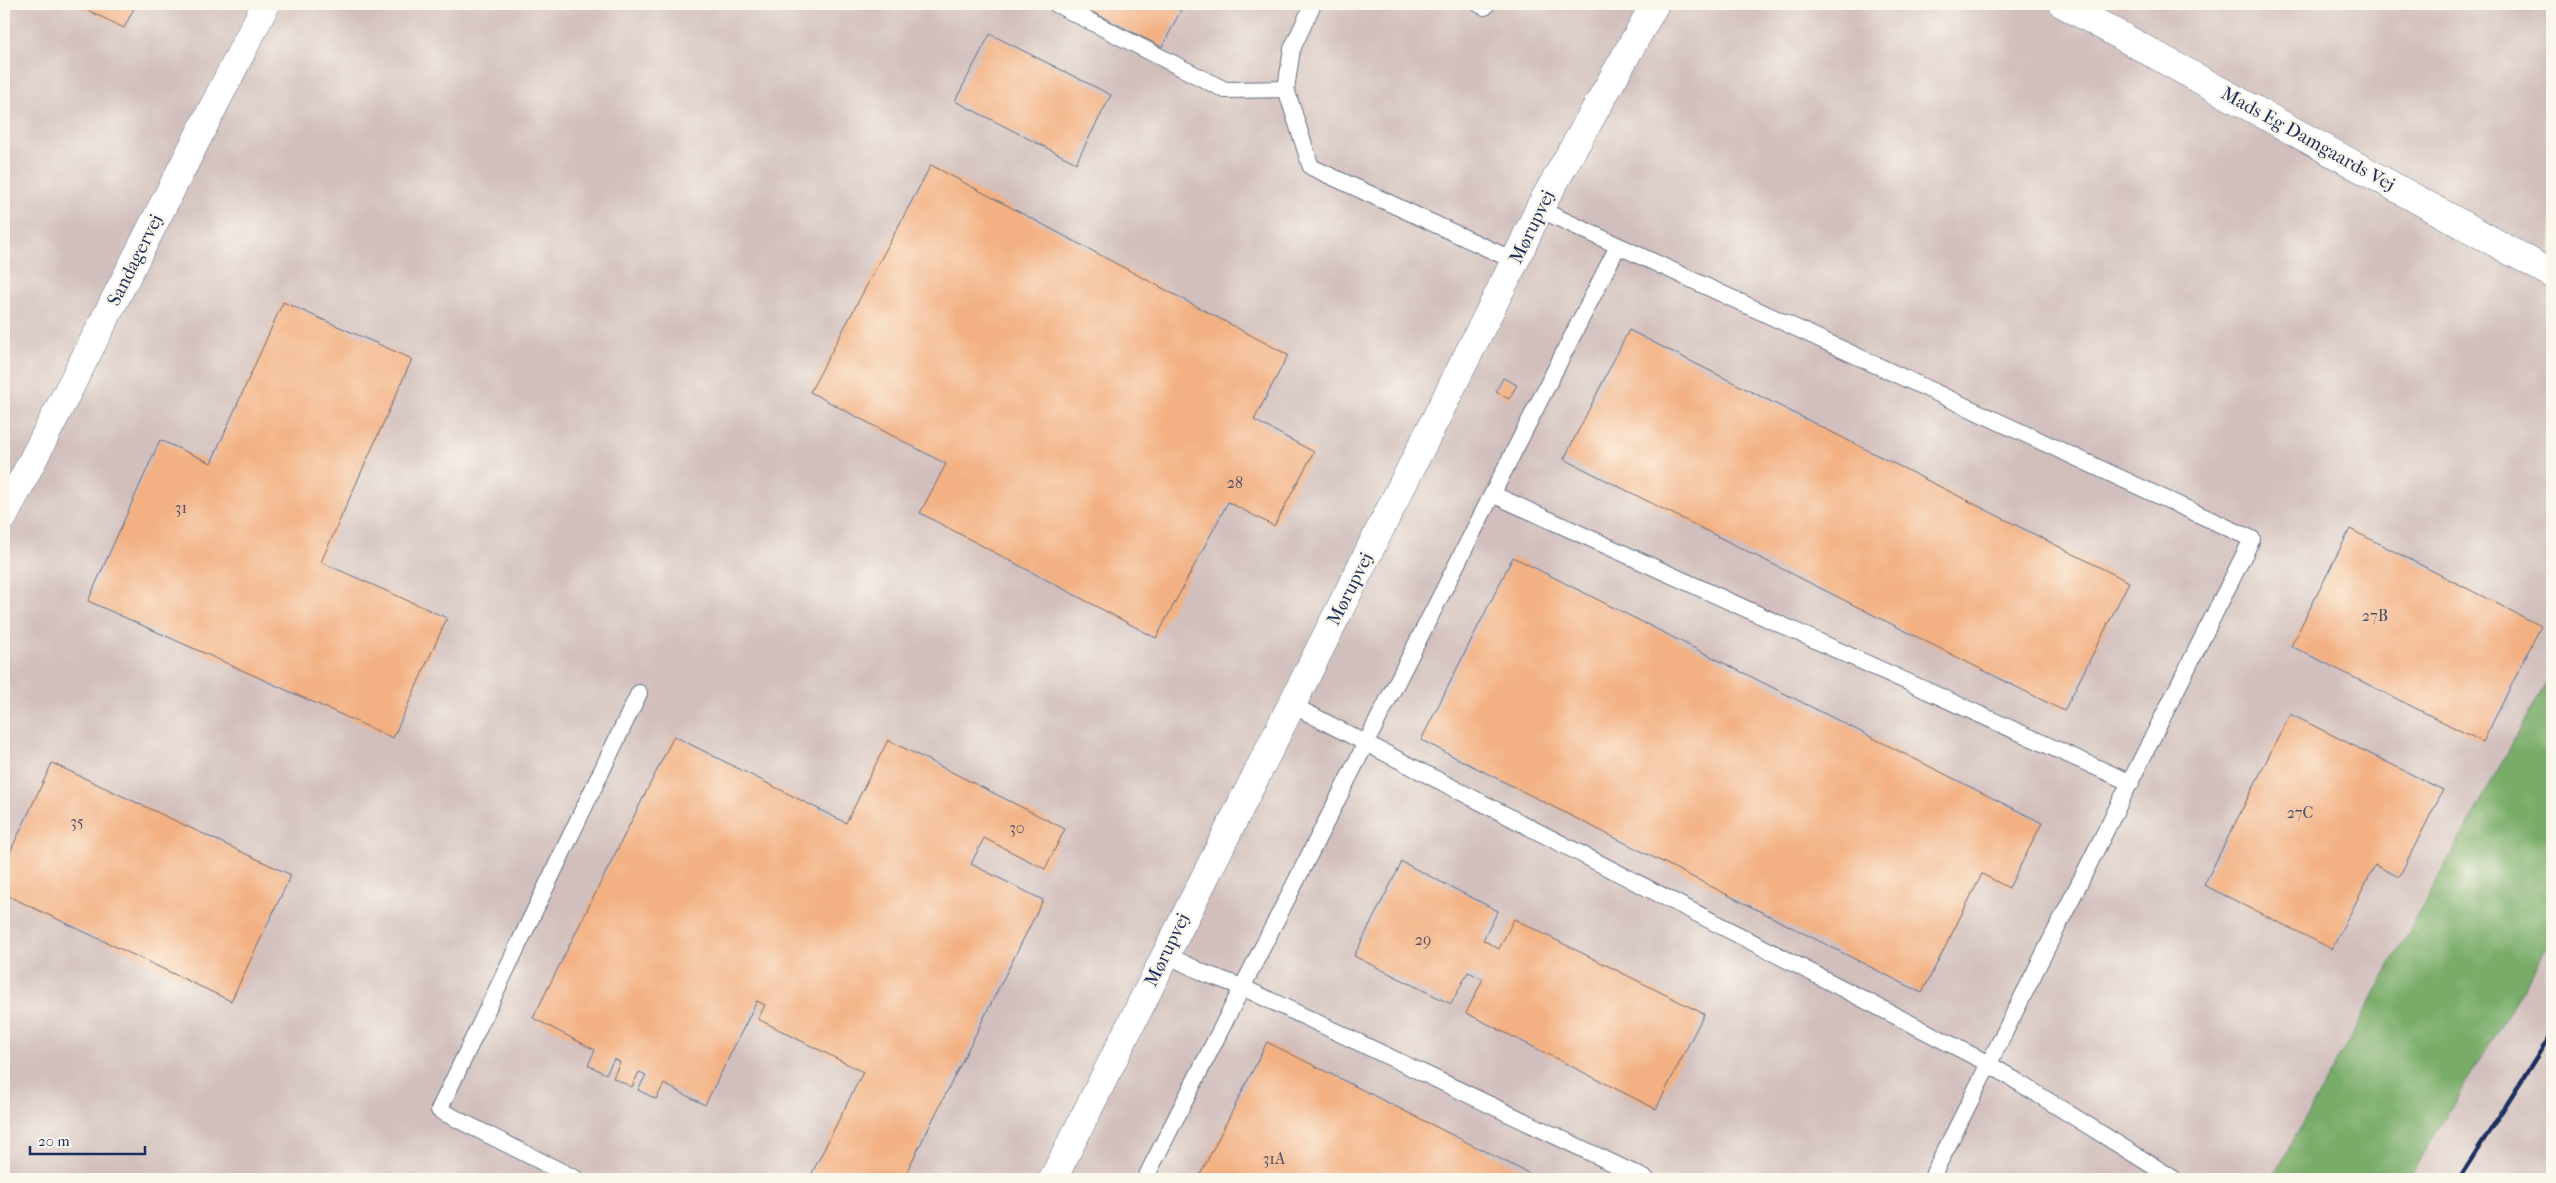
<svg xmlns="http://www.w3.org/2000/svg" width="2556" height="1183" viewBox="0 0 2556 1183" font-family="'IM FELL French Canon',serif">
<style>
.industrial{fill:#d1bfbd}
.forest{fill:#78ac68;stroke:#4a6e63}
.building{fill:#f3b183}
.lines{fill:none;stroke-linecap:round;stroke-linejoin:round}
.lane-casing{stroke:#646e81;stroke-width:18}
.street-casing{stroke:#646e81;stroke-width:29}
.lane{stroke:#fff;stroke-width:16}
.street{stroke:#fff;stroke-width:28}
.rail{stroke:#1b2f5e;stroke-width:4}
.labels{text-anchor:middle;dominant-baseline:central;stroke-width:4.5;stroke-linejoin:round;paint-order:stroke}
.number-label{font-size:16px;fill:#515067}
.street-label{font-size:19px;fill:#1b2f5e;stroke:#fbf7ec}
</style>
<rect width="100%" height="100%" fill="#fbf7ec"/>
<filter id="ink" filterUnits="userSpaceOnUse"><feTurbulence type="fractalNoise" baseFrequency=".02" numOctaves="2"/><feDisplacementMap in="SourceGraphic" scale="10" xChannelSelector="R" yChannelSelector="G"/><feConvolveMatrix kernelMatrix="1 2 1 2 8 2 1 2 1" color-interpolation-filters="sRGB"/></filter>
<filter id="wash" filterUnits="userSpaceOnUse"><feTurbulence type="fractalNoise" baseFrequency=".0096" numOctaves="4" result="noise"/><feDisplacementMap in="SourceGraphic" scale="20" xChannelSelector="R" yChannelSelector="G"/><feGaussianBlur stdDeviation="1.12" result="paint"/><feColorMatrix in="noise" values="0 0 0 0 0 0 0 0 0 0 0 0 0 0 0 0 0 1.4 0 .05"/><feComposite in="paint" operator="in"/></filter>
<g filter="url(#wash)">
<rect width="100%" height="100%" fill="#ece3c3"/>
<path class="industrial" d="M4,4H2552V1179H4Z"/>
<path class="forest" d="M2552,672V940L2408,1179H2272Z"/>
<g id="blocks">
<path class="building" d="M75,4H136L124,28Z
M1076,4H1184L1162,47Z
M990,34L1111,95L1076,163L955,101Z
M931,165L1288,355L1254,420L1314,452L1274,526L1228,502L1156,638L920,513L946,464L810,392Z
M283,302L412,359L321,562L447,618L393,738L88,601L160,440L211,463Z
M1629,330L2129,582L2064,711L1564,459Z
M1503,378L1517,385L1509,399L1496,392Z
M2350,529L2541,626L2483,742L2291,646Z
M1513,557L2042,823L2009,888L1982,874L1922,993L1421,740Z
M2290,714L2443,790L2399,877L2375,865L2332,949L2204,885Z
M674,736L846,823L888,740L1065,829L1045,869L984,838L971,864L1043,900L903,1179H809L863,1072L758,1019L765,1005L757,1001L705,1105L664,1084L656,1099L638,1090L646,1075L639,1072L632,1087L613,1078L620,1062L614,1059L606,1074L588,1065L595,1050L533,1018Z
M52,763L291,875L231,1001L4,894V865Z
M1402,862L1498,911L1483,940L1499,949L1514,919L1704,1014L1656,1109L1466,1013L1483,979L1468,972L1451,1004L1354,956Z
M1267,1042L1540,1179H1198Z"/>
</g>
</g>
<g filter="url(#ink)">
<use href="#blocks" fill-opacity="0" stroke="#646e81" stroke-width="1"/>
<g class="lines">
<g class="lane-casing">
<path id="lane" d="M1056,4L1225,90L1286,89
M1313,4L1292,49L1286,89L1311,167L1515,261
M1479,4L1485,7L1486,4
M1539,209L2252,539L1931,1179
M1492,494L2131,783
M1292,705L1989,1064L2174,1179
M1165,954L1204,973L1242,987L1646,1179
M576,1179L439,1110L639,693
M1145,1179L1618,246"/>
</g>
<g class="street-casing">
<path id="street" d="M2063,4L2552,274
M4,516L266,4
M1053,1179L1515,261L1539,209L1655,4"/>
</g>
<use href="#lane" class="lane"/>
<use href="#street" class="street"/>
<path class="rail" d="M2459,1179L2552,1033"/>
</g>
</g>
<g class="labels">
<g class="number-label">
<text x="1235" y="482">28</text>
<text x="181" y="507">31</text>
<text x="2375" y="615">27B</text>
<text x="2300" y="812">27C</text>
<text x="77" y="821">35</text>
<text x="1017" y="827">30</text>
<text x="1423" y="939">29</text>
<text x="1274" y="1158">31A</text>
</g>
<g class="street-label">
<text transform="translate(2308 139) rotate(29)">Mads Eg Damgaards Vej</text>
<text transform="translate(1532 227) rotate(-64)">Mørupvej</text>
<text transform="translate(135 260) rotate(-63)">Sandagervej</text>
<text transform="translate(1350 589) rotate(-63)">Mørupvej</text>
<text transform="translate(1167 950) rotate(-64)">Mørupvej</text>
</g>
</g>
<rect width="2556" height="1183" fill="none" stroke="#fbf7ec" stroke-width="20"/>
<path d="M30 1146v8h115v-8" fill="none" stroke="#1b2f5e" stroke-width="2.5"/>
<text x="38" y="1146" font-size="15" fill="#1b2f5e" stroke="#fbf7ec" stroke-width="4" paint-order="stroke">20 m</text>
</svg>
